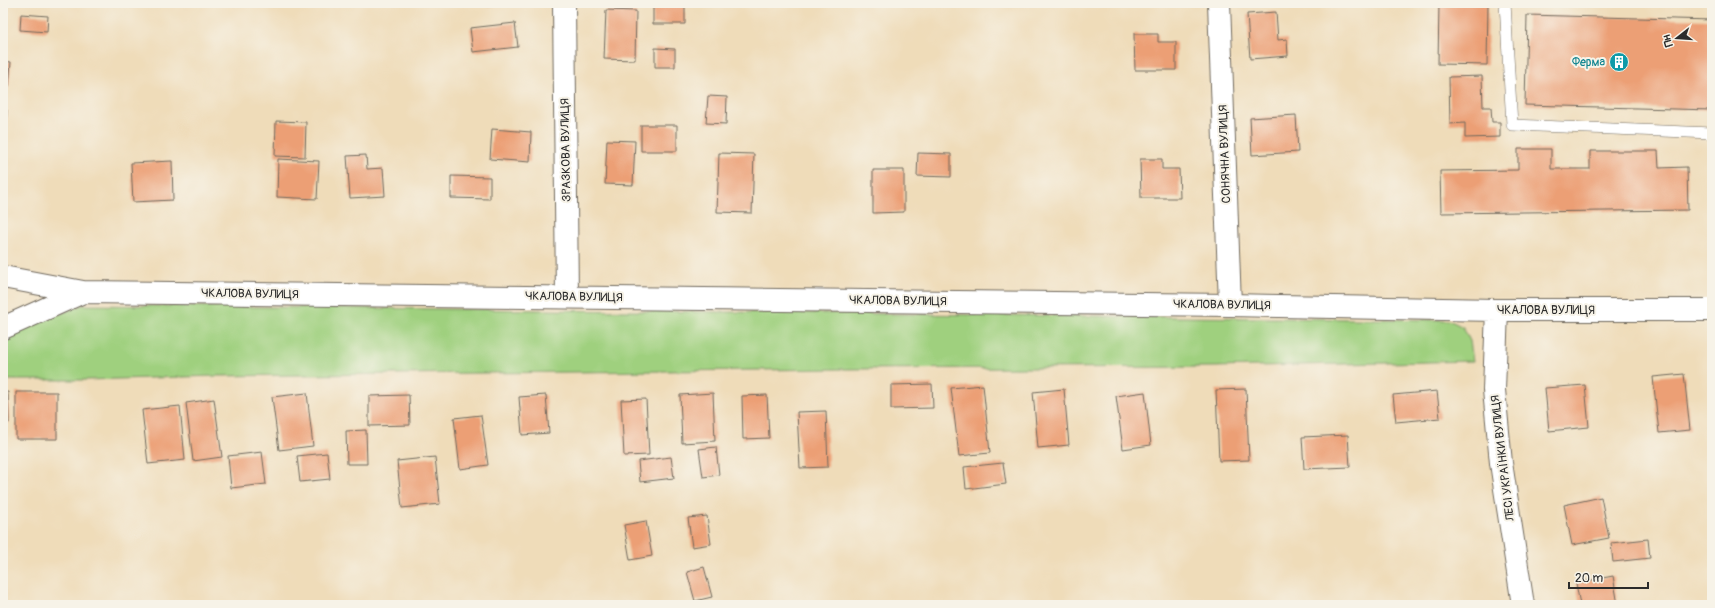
<svg xmlns="http://www.w3.org/2000/svg" width="1715" height="608" viewBox="0 0 1715 608" font-family="Pangolin,sans-serif">
<style>
.green{fill:#9fd07e;stroke:#657e54}
.building{fill:#ec9f74}
.lines{fill:none;stroke-linecap:round;stroke-linejoin:round}
.service-casing{stroke:#70695d;stroke-width:12}
.minor-casing{stroke:#70695d;stroke-width:24}
.service{stroke:#fff;stroke-width:11}
.minor{stroke:#fff;stroke-width:22}
.labels{text-anchor:middle;dominant-baseline:central;stroke-width:4;stroke-linejoin:round;paint-order:stroke}
.culture-label{font-size:12px;fill:#0d838f;stroke:#f7f3e8;text-anchor:end}
.street-label{font-size:12px;fill:#2b2b2b;stroke:#f7f3e8}
</style>
<rect width="100%" height="100%" fill="#f7f3e8"/>
<filter id="ink" filterUnits="userSpaceOnUse"><feTurbulence type="fractalNoise" baseFrequency=".025" numOctaves="2"/><feDisplacementMap in="SourceGraphic" scale="8" xChannelSelector="R" yChannelSelector="G"/><feConvolveMatrix kernelMatrix="1 2 1 2 8 2 1 2 1" color-interpolation-filters="sRGB"/></filter>
<filter id="wash" filterUnits="userSpaceOnUse"><feTurbulence type="fractalNoise" baseFrequency=".012" numOctaves="4" result="noise"/><feDisplacementMap in="SourceGraphic" scale="16" xChannelSelector="R" yChannelSelector="G"/><feGaussianBlur stdDeviation="0.9" result="paint"/><feColorMatrix in="noise" values="0 0 0 0 0 0 0 0 0 0 0 0 0 0 0 0 0 1.4 0 .05"/><feComposite in="paint" operator="in"/></filter>
<g filter="url(#wash)">
<rect width="100%" height="100%" fill="#efdcb9"/>
<path class="green" d="M82,305L1449,320L1463,327L1470,341L1473,361L1214,367L846,369L216,376L86,380H3V337Z"/>
<g id="blocks">
<path class="building" d="M486,3H528V5L486,6Z
M653,3H685V24H653Z
M1439,3H1488L1487,65L1438,64Z
M606,10L636,11L635,60L604,59Z
M1276,12L1278,40L1287,39L1288,56L1250,59L1247,14Z
M21,14L48,16L47,32L20,30Z
M1527,15L1712,20V110L1525,105Z
M515,23L518,47L473,52L470,28Z
M1134,34H1158V42H1176V70H1135Z
M655,48L675,49V67H655Z
M3,61L11,62L9,86L3,85Z
M1482,76L1483,107H1491L1492,122H1500V137L1465,138V123L1450,124L1449,77Z
M708,96L727,97L726,124L706,123Z
M3,110H7L6,128H3Z
M1296,115L1298,152L1252,155L1250,118Z
M276,121L306,122L305,157L275,156Z
M641,125H677V151H641Z
M492,129L531,132L530,162L490,159Z
M3,133H7V161H3Z
M607,140L635,141L633,185L605,184Z
M1518,149H1551V169H1590V151H1658L1659,168L1687,167L1688,210L1441,213L1440,171L1518,170Z
M719,153L754,154L752,213L717,212Z
M918,153L951,154V177L917,176Z
M366,155L367,169L383,168L385,196L350,198L347,156Z
M278,159L319,161L317,199L277,197Z
M1140,159H1162V169H1179L1180,198H1141Z
M172,161L173,200L133,202L131,163Z
M873,170H904V212L873,213Z
M451,176L490,177V199L451,198Z
M1684,374L1690,430L1659,433L1653,377Z
M932,384L933,408L891,409V385Z
M983,385L990,453L959,456L951,388Z
M1585,385L1589,427L1549,431L1545,388Z
M1064,389L1069,445L1038,448L1033,392Z
M1246,389L1249,460L1219,461L1216,390Z
M1437,391L1440,418L1396,422L1393,395Z
M3,392H8L9,423H3Z
M16,392H57V439H16Z
M1145,392L1151,445L1123,449L1116,396Z
M307,393L313,446L279,450L272,397Z
M713,393L715,441L682,443L680,395Z
M409,395L410,425L369,426V396Z
M546,395L549,433L522,435L519,397Z
M767,395L769,438L743,439L742,396Z
M214,399L222,457L193,461L186,403Z
M646,399L649,455L624,456L621,400Z
M180,406L185,460L148,464L142,410Z
M826,411L828,467L800,468L797,412Z
M481,415L488,465L460,469L454,418Z
M366,430L367,464H347L346,431Z
M1348,435L1350,467L1304,469L1302,437Z
M716,447L719,475L703,477L699,449Z
M262,452L266,484L231,488L228,456Z
M327,453L330,479L300,482L297,456Z
M435,457L440,504L402,508L397,461Z
M671,457L674,478L640,482L638,461Z
M1003,463L1006,484L966,489L964,467Z
M1601,497L1609,538L1572,545L1564,505Z
M707,516L711,544L692,547L688,518Z
M646,521L652,556L630,560L624,525Z
M1648,539L1650,558L1613,562L1611,543Z
M704,567L712,597L695,601L687,572Z
M1613,576L1618,605H1580L1576,583Z"/>
</g>
</g>
<g filter="url(#ink)">
<use href="#blocks" fill-opacity="0" stroke="#70695d" stroke-width="1"/>
<g class="lines">
<g class="service-casing">
<path id="service" d="M1505,3L1512,125L1712,133"/>
</g>
<g class="minor-casing">
<path id="minor" d="M564,3L567,297
M1219,3L1230,305
M3,277L83,292L1230,305L1497,310H1712
M1497,310L1494,390L1501,463L1523,605
M3,328L83,292"/>
</g>
<use href="#service" class="service"/>
<use href="#minor" class="minor"/>
</g>
</g>
<defs>
<g id="building-disc" transform="scale(1)"><circle r="9.5" fill="#0f9aa8" stroke="#f7f3e8"/><path d="M-4-6H4V6H1V3H-1V6H-4ZM-2.5-4.3h1.7v1.8h-1.7ZM.8-4.3h1.7v1.8H.8ZM-2.5-1h1.7V.8h-1.7ZM.8-1h1.7V.8H.8Z" fill="#fff"/></g>
</defs>
<g fill-rule="evenodd">
<use href="#building-disc" x="1619" y="62"/>
</g>
<g class="labels">
<g class="culture-label">
<text x="1605" y="62">Ферма</text>
</g>
<g class="street-label">
<text transform="translate(566 150) rotate(-91)">ЗРАЗКОВА ВУЛИЦЯ</text>
<text transform="translate(1225 154) rotate(-92)">СОНЯЧНА ВУЛИЦЯ</text>
<text transform="translate(250 294) rotate(1)">ЧКАЛОВА ВУЛИЦЯ</text>
<text transform="translate(574 297) rotate(1)">ЧКАЛОВА ВУЛИЦЯ</text>
<text transform="translate(898 301) rotate(1)">ЧКАЛОВА ВУЛИЦЯ</text>
<text transform="translate(1222 305) rotate(1)">ЧКАЛОВА ВУЛИЦЯ</text>
<text x="1546" y="310">ЧКАЛОВА ВУЛИЦЯ</text>
<text transform="translate(1503 458) rotate(-97)">ЛЕСІ УКРАЇНКИ ВУЛИЦЯ</text>
</g>
</g>
<rect width="1715" height="608" fill="none" stroke="#f7f3e8" stroke-width="16"/>
<g transform="translate(1677 38) rotate(253)" stroke="#f7f3e8" stroke-width="3" paint-order="stroke">
<path d="M0-3L7 15L0 10L-7 15Z" fill="#2b2b2b"/>
<text y="-6" font-size="11" font-weight="bold" text-anchor="middle" fill="#2b2b2b">Пн</text>
</g>
<path d="M1569 582v6h79v-6" fill="none" stroke="#2b2b2b" stroke-width="2"/>
<text x="1575" y="582" font-size="12" fill="#2b2b2b" stroke="#f7f3e8" stroke-width="3" paint-order="stroke">20 m</text>
</svg>
